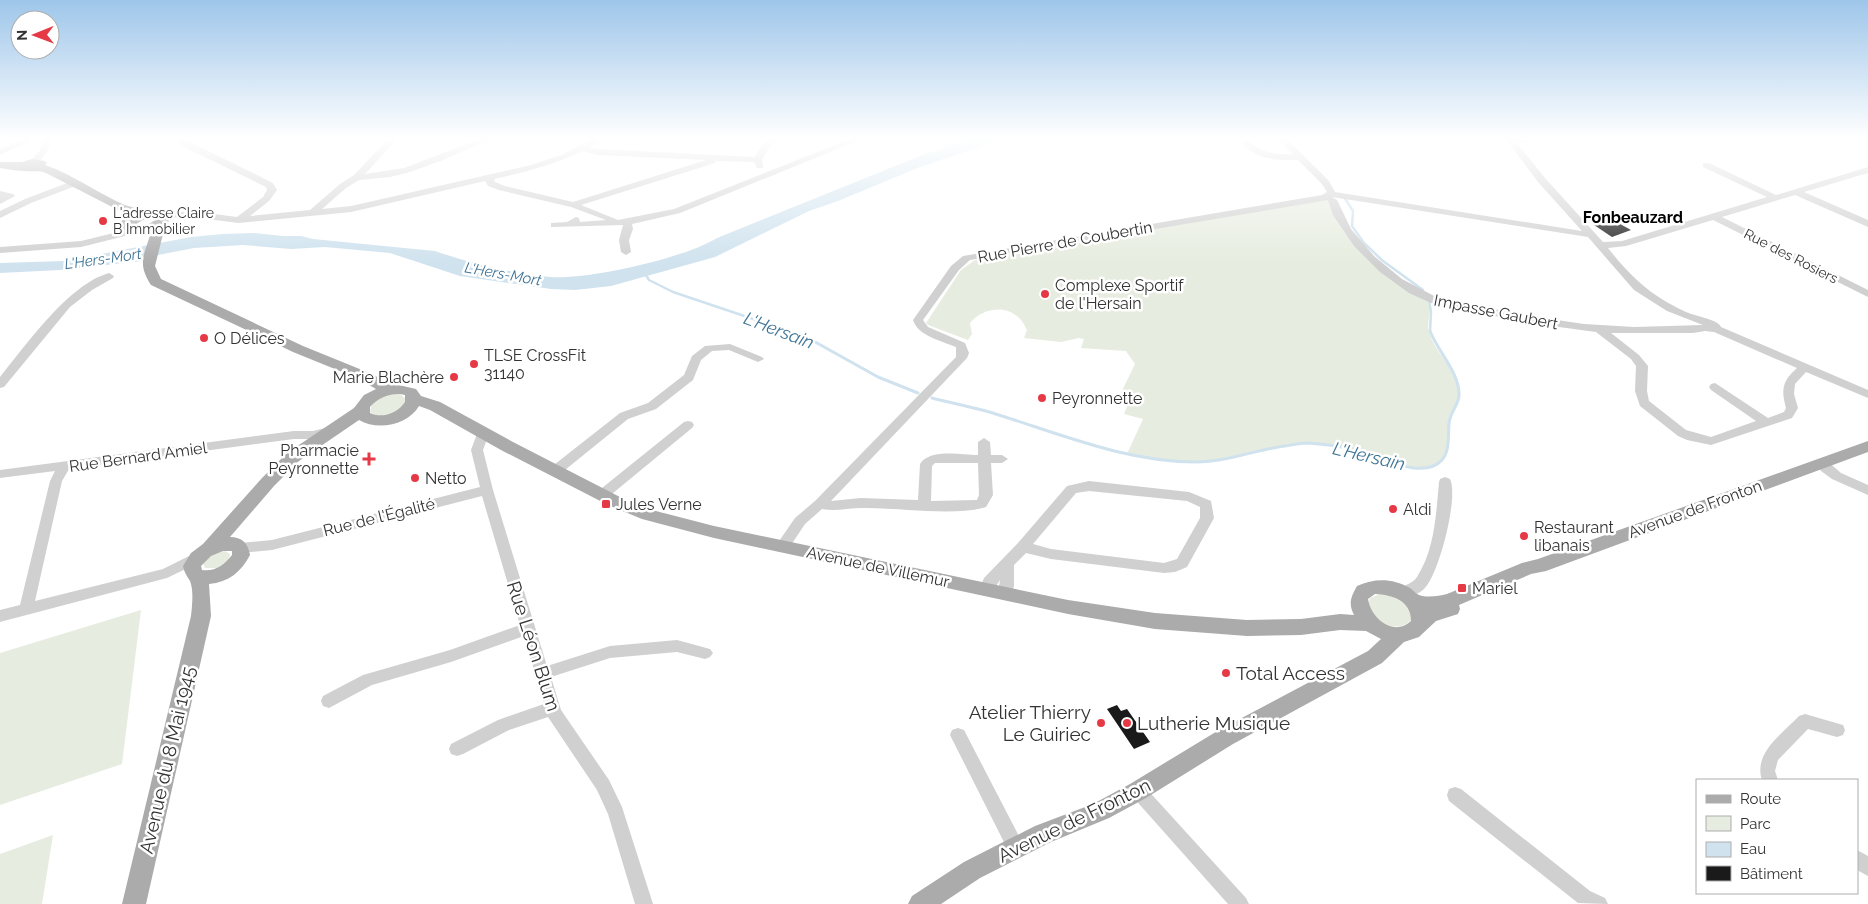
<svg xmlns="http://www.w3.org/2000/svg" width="1868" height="904" viewBox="0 0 1868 904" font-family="Raleway,sans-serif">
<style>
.green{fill:#e6ecdf}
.water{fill:#cfe2ee}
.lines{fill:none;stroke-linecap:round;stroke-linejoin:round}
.stream-far1{stroke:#cfe2ee;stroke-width:2.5}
.stream{stroke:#cfe2ee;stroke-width:3}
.building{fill:#1a1a1a}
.minor{fill:#d0d0d0;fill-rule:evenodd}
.major{fill:#ababab;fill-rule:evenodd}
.poi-dot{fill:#e63946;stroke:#fff;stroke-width:2}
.labels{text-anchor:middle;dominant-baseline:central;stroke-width:5;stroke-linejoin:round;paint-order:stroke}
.far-poi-label{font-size:14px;fill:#333;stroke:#fff;text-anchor:start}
.far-street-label{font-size:14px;fill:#333;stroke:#fff}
.far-water-label{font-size:15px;font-style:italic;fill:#3f7597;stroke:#fff}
.far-quarter-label{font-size:16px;font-weight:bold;fill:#000;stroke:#fff}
.street-label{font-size:16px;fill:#333;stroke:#fff}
.poi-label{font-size:16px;fill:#333;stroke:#fff;text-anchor:start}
.water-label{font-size:18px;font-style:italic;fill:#3f7597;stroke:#fff}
.near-street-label{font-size:19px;fill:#333;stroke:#fff}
.near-poi-label{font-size:19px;fill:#333;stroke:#fff;text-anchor:start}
</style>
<rect width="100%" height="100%" fill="#fff"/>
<path class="green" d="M1327,197L1336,213L1371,258L1428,299C1433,312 1426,321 1429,332C1435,353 1456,368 1459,393C1461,404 1450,411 1449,420C1446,440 1453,470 1421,469C1404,468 1386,459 1370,454C1350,448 1328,443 1307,443C1279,443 1252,454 1225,459C1193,465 1158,461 1127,454L1143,419L1124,414L1128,404L1124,403L1125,399L1119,397L1135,364L1126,351L1081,348L1084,339L1079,338L1061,342L1024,338L1027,330C1025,326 1022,320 1018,317C1004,304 981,309 970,323L972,334L968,340L928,325L926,323L961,270L975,260L1130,234L1128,231Z
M400,394L407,400C400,412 384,422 370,412L372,403L385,395Z
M225,551L230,554L229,560L217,568H205L203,563C207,555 217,552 225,551Z
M1380,594C1397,598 1410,599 1411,620C1403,630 1383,628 1374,618C1371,614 1370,607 1368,603L1370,598Z
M141,610L122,764L0,805V653Z
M53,835L42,904H0V854Z"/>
<path class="water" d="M973,139H1003L920,167L838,201L809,211L715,257L611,286L575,290L551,289L460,276L390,253L325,247L291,249L243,245L194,248L158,255L142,261L60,270L0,273V263L64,261L191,237L223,234L254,233L283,236H301L313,239L435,251C466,262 518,275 550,277C588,280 685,258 717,238L925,154Z"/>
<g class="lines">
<path class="stream-far1" d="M954,140L957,149
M1344,197L1353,211L1352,226L1364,243L1383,261L1423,290
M644,272L649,280L673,292L792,332
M1429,300L1431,312L1430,332"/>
<path class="stream" d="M788,331L808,338L878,377L918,393
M932,398C955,404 979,408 1002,416C1065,436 1129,462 1196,462C1226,462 1255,450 1285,446C1292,445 1300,443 1307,443C1322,444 1338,446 1352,449C1376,454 1422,482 1442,460C1450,451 1448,435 1449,424C1449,414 1458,406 1459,396C1460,373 1438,352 1430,331"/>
</g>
<path class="building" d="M1611,219L1631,230L1612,237L1594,225Z
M1117,705L1121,711L1127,709L1150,742L1134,749L1107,709Z"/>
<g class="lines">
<path class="minor" d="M23,139H35L0,155V149Z
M43,139H51L48,150L38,163H32L31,161L40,150Z
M175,139H184L273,183L277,190L269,201L250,216L310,210L340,184L354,175L388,139H397L365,174L404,168L479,139H491L443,160L410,172L390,177L359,180L346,188L322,209L351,206L531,165L561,155L593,139H604L589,148L598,149L755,157C761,145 765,139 779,139L769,147L762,160L763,168H757L754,162L716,161L715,163L581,205L618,220L674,209L850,139H862L680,213L632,224L633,229L629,240L631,252L626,255L621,252L619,240L623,225L551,227V223L567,222L576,217L579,218L580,222L606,220L571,207L499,190L488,186L485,181L351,212L239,223L199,218L159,217V213L162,212H199L237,217L263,197L267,190L266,187L182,146ZM582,151L598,155L706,160L573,202L505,186L495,182L494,179C524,172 554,165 582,151Z
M1278,139H1287L1329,181L1335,192L1582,231L1538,182L1506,139H1540L1518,144L1545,178L1603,242L1622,241L1767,197L1703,167V163H1709L1776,195L1868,167V173L1804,192L1868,220V227L1795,195L1722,217L1868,290V297L1713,220L1626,246L1608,248C1631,277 1650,295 1684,311C1693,316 1718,319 1721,327L1868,390V398L1806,372L1795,384L1794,394L1798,408L1792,418L1711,445L1687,440L1678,436L1640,406L1635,391L1636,366L1631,359L1596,332L1544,325L1450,308L1431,303L1409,293L1380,272L1354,246L1333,215L1328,200L970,260L959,270L923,320L928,327L965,343L969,353L967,358L831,501L861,498L918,500L920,464C930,448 961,455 978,455V442L984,438L990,442L991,455H1002L1008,459L1002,463H991L993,495L986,507C953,517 896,507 861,508C848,508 835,512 822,509L805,524L787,551L782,552L777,551L775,547L795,518L815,501L956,357V347C942,341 918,336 913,320L951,266L963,256L1322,195L1327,192L1322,184L1298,160C1275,160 1256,160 1241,142L1248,140C1262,153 1274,155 1293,154ZM1332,197L1588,237L1634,290L1667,311L1703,325L1634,327L1584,324L1530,316L1438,298L1402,279L1374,256L1351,229L1337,200ZM1705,331L1714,332L1797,368C1782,381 1781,390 1786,408L1784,412L1768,418L1715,383L1711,384L1709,387L1711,390L1756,421L1711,437L1686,430L1649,401L1647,391L1648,366L1639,355L1611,333H1693ZM935,463H978L979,495L977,500L931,501L932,466Z
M75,180L80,183L78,185L31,203L0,218V211L25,199Z
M0,191L13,194L15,196L0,204Z
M138,227L141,228V232L81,247L0,253V247L81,241Z
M109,273L114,276L113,278L92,290L70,307L4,387L0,388V377C26,345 69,284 109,273Z
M730,344L762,357L764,359L758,362L729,350L712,351L701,360L693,380L656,409L628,419L560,474H550L549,471L550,468L620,413L648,403L684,375L692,356L705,346Z
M688,421L692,422L694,425L692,428L607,498H597L595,495L597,492L684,422Z
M329,427L333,428L335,431L333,434L313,439H294L69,469L62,481L35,601L163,569L197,552L202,553L204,557L202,561L167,578L0,622V610L20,605L50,481L55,471L0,478V470L294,431H313Z
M485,430L491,434L487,439L483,450L493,490L547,666L610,646L677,640L710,649L713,653L710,657L705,659L677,652L610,658L551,677L561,710L609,780L622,807L653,904H635L608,814L597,790L548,717L509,730L463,754L457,756L451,754L449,749L451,744L498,720L544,704L524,636L451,662L372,685L329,708L323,706L321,701L323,696L363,675L450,650L520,625L482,496L272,550L240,553L235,552L233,548L235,544L240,543L272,540L480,487L471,450L477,434Z
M1822,459L1826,460L1841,473L1868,485V495L1832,479L1821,471L1816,463Z
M1445,477L1450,479C1459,496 1439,575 1424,589C1419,594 1409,597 1403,599L1398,597L1396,593C1400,585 1412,585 1417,577C1435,549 1436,514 1439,482L1440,479Z
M1089,481L1189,492L1211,501L1214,518L1187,567L1175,572L1164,573L1051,559L1026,553L1014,565V586L1010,597L1005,599L1000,597L998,593L1000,580L991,594L986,596L981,594L979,590L984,578L1018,543L1067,486ZM1089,491L1187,501L1200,507V518L1177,559L1164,563L1051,549L1033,544L1076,493Z
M1805,714L1843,725L1845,730L1843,735L1837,737L1808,729L1778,760L1775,771L1778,780H1762C1753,753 1782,734 1799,716Z
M958,728L964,730L1022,842L1025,848L1022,854L1016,856L1010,854L950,735L952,730Z
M1138,783L1144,786L1246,898L1249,904H1228L1132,796L1130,791L1132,786Z
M1455,787L1461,789L1590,891L1605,898L1608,904L1578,903L1449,801L1447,795L1449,789Z
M1857,850L1868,856V876L1857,870Z"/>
<path class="major" d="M32,159L45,161L47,163L45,165C74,175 97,193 125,205C138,210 152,209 166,212L171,218L165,226L155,266L161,279L303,346L367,372L390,383L416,389L421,396L440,402L513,442L620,497L652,510L714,526L1068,600L1155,613L1247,620L1301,619L1340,614L1354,615C1348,603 1351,597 1357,586C1375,578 1392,578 1410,588C1413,590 1416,594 1419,595C1427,598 1439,596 1447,594L1522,563L1538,559L1868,441V452L1546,571L1531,574L1459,605L1460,609L1458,614L1436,621L1419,637L1404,642L1382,663L1233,744L1146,798L1109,818L1051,842L980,878L941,904H908L912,896L964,862L1035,826L1093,804L1130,784L1219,730L1368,651L1381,639L1366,631L1340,630L1301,635L1247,636L1155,629L1068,614L714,538L642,519L608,505L501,450L430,410L419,406C408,425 378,431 359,420L299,461L274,486L230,537C242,537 248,543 250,555C241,572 229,582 209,584L211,616L146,904H122L191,616C192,606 194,591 190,581C187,576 184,572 183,566L191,553L203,544L262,478L287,453L354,408L364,395L376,389L357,378L293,352L151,285C137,263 144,256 151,232C143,234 127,236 123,228C120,225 123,217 122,212L46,173C38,170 33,172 25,171C17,171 9,169 0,168V162H22ZM147,218H158L146,226L134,225ZM400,394L405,395V402C398,413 382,419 370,413V407C378,398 387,394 400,394ZM223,551H232V555C224,565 215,572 202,570L201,566L211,556ZM1375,594C1392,595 1411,600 1411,621C1394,637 1371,619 1368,599Z"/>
</g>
<linearGradient id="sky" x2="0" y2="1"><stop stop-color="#9ec6ea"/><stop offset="0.52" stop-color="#fff"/><stop offset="1" stop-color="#fff" stop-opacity="0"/></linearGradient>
<rect width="1868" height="266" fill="url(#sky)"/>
<g class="poi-dot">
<circle cx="103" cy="221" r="5"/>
<circle cx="1045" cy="294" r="5"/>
<circle cx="204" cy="338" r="5"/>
<circle cx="474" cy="364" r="5"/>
<circle cx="454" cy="377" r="5"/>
<circle cx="1042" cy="398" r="5"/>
<path d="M366.5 451.5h5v5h5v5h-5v5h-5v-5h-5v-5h5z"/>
<circle cx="415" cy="478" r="5"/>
<rect x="601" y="499" width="10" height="10" rx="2.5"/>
<circle cx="1393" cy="509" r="5"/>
<circle cx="1524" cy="536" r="5"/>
<rect x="1457" y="583" width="10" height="10" rx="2.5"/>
<circle cx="1226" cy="673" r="5"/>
<circle cx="1101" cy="723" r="5"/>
<circle cx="1127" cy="723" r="5"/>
</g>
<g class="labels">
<g class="far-poi-label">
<text x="113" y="213">L'adresse Claire<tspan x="113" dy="16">B Immobilier</tspan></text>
</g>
<g class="far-street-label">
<text transform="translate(1791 256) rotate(27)">Rue des Rosiers</text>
</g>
<g class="far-water-label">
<text transform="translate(103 259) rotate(-8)">L'Hers-Mort</text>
<text transform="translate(503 274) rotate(10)">L'Hers-Mort</text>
</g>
<g class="far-quarter-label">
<text x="1633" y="217">Fonbeauzard</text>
</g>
<g class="street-label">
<text transform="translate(1065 242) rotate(-10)">Rue Pierre de Coubertin</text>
<text transform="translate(1496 312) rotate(11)">Impasse Gaubert</text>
<text transform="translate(138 457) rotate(-8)">Rue Bernard Amiel</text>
<text transform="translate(1695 509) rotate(-20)">Avenue de Fronton</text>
<text transform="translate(379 517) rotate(-14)">Rue de l'Égalité</text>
<text transform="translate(878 567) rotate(12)">Avenue de Villemur</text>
</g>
<g class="poi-label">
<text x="1055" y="285">Complexe Sportif<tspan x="1055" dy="18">de l'Hersain</tspan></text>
<text x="214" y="338">O Délices</text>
<text x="484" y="355">TLSE CrossFit<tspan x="484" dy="18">31140</tspan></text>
<text x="444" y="377" text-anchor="end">Marie Blachère</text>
<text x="1052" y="398">Peyronnette</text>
<text x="359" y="450" text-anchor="end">Pharmacie<tspan x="359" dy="18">Peyronnette</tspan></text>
<text x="425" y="478">Netto</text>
<text x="616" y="504">Jules Verne</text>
<text x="1403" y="509">Aldi</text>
<text x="1534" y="527">Restaurant<tspan x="1534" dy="18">libanais</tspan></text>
<text x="1472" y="588">Mariel</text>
</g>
<g class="water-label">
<text transform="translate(779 330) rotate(21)">L'Hersain</text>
<text transform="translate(1369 456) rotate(13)">L'Hersain</text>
</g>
<g class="near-street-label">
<text transform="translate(534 646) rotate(72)">Rue Léon Blum</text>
<text transform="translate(167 760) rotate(-77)">Avenue du 8 Mai 1945</text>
<text transform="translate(1074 820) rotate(-26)">Avenue de Fronton</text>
</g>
<g class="near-poi-label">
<text x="1236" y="673">Total Access</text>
<text x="1091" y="712" text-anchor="end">Atelier Thierry<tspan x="1091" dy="22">Le Guiriec</tspan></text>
<text x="1137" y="723">Lutherie Musique</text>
</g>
</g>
<rect x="1696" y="779" width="162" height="115" fill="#ffffff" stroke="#adadad"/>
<rect x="1706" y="795" width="25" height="8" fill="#ababab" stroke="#adadad"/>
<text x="1740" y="804" font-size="15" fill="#333333">Route</text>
<rect x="1706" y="816" width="25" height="15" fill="#e6ecdf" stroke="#adadad"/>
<text x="1740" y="829" font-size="15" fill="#333333">Parc</text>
<rect x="1706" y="842" width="25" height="15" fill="#cfe2ee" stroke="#adadad"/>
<text x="1740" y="854" font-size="15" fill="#333333">Eau</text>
<rect x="1706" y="866" width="25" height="15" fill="#1a1a1a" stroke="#adadad"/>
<text x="1740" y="879" font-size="15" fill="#333333">Bâtiment</text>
<g transform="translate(35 35) rotate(269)"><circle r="24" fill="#ffffff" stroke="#adadad"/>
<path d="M0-4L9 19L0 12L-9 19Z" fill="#e63946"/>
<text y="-8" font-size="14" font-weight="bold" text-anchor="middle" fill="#333333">N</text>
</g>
</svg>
